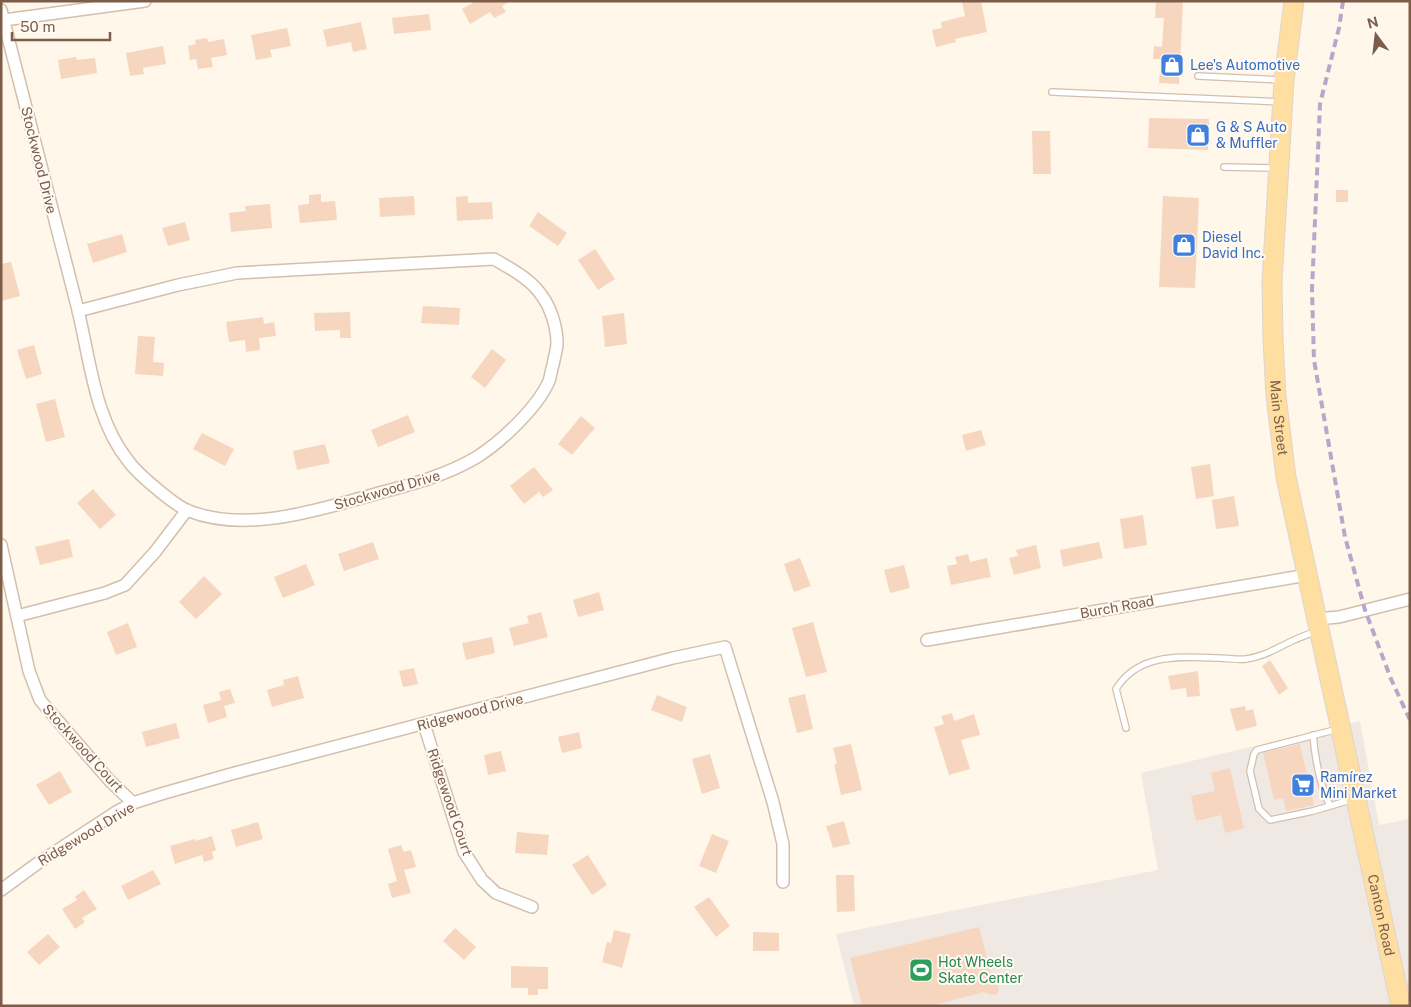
<svg xmlns="http://www.w3.org/2000/svg" width="1411" height="1007" viewBox="0 0 1411 1007" font-family="'Public Sans',sans-serif">
<style>
.industrial{fill:#f0e9e3}
.building{fill:#f7d6bf}
.lines{fill:none;stroke-linecap:round;stroke-linejoin:round}
.lane-casing{stroke:#d3bfad;stroke-width:8}
.street-casing{stroke:#d3bfad;stroke-width:14}
.primary-casing{stroke:#ddd5d0;stroke-width:21}
.lane{stroke:#fff;stroke-width:5.5}
.street{stroke:#fff;stroke-width:11}
.primary{stroke:#ffdea1;stroke-width:19}
.rail{stroke:#bba5cb;stroke-width:4;stroke-dasharray:8 5;stroke-linecap:butt}
.labels{text-anchor:middle;dominant-baseline:central;stroke-width:4;stroke-linejoin:round;paint-order:stroke}
.shop-label{font-size:14px;fill:#366cbe;stroke:#fffaf3;text-anchor:start}
.street-label{font-size:14px;fill:#7d5d49;stroke:#fffaf3}
.leisure-label{font-size:14px;fill:#27864d;stroke:#fffaf3;text-anchor:start}
</style>
<rect width="100%" height="100%" fill="#fef7ea"/>
<path class="industrial" d="M1360,721L1379,825L1410,819V1006H854L836,934L1158,870L1141,773Z"/>
<path class="building" d="M476,1H511L502,6L506,12L494,18L490,12L470,24L462,9Z
M962,1H981L987,32L955,39L956,42L936,47L932,30L942,28L941,22L965,16Z
M1156,1H1183L1179,84L1159,83L1161,59H1153L1154,46L1162,47L1164,18H1155Z
M429,14L431,30L394,34L392,18Z
M361,22L367,49L353,52L351,42L327,47L323,30Z
M287,28L291,46L270,50L272,57L256,60L251,35Z
M207,38L208,42L224,39L227,55L211,58L213,67L198,69L196,59L190,60L188,46L196,44L195,40Z
M163,46L166,64L143,68L144,74L130,76L126,53Z
M76,57L77,60L95,58L97,73L61,79L58,60Z
M1149,118L1209,119L1208,150L1148,148Z
M1032,131H1050L1051,174H1033Z
M1336,190H1348V202H1336Z
M321,194V202L335,201L337,220L300,223L298,205L309,204V195Z
M414,196L415,215L380,217L379,198Z
M468,196V203L492,202L493,219L457,221L456,197Z
M1163,196L1199,198L1195,288L1159,287Z
M270,204L272,228L231,232L229,213L246,211L245,206Z
M538,212L567,233L558,246L529,226Z
M185,222L190,240L168,246L162,228Z
M122,234L127,252L93,263L87,244Z
M595,249L615,279L598,290L578,260Z
M11,262L20,296L1,301V264Z
M423,306L460,308L459,325L421,323Z
M350,312L351,338H340V330L315,331L314,313Z
M624,313L627,344L605,347L602,316Z
M263,317L264,324L274,322L276,336L259,338L260,350L246,352L245,340L229,342L226,322Z
M138,336L155,337L153,362L164,363L163,376L135,374Z
M34,345L42,374L26,379L17,350Z
M492,349L506,360L485,388L471,377Z
M55,399L65,437L46,442L36,404Z
M408,415L415,432L378,447L371,430Z
M581,416L595,428L572,455L558,444Z
M981,430L986,445L966,451L962,435Z
M202,433L234,449L225,466L193,449Z
M325,444L330,463L297,470L293,451Z
M1210,464L1214,496L1196,499L1191,467Z
M534,467L553,490L543,497L539,492L524,504L510,486Z
M93,489L116,515L100,529L77,503Z
M1234,496L1239,526L1216,529L1212,500Z
M1143,515L1147,545L1124,549L1120,519Z
M69,539L73,557L40,565L35,547Z
M373,542L379,559L344,571L338,554Z
M1099,542L1103,558L1063,567L1060,550Z
M1036,545L1041,568L1014,575L1009,558L1018,556L1016,550Z
M968,554L970,562L987,558L991,577L951,585L947,566L957,564L955,557Z
M800,558L811,586L794,592L784,564Z
M306,564L315,585L283,598L274,577Z
M904,565L910,588L890,593L884,570Z
M204,576L222,594L196,619L179,602Z
M599,592L604,610L578,617L573,600Z
M541,612L548,637L514,646L509,628L529,623L527,616Z
M813,622L827,672L806,677L792,628Z
M128,623L137,647L116,655L107,632Z
M492,637L495,653L466,660L462,643Z
M1270,660L1288,688L1279,695L1262,666Z
M414,668L418,684L403,687L399,671Z
M1198,671L1200,696L1187,697L1186,688L1171,690L1168,676Z
M298,676L304,698L272,707L267,690L284,685L283,680Z
M230,689L235,703L224,706L227,717L208,723L203,705L221,700L219,692Z
M805,694L813,729L797,733L788,698Z
M657,695L687,707L682,722L651,710Z
M1245,706L1246,711L1253,709L1257,726L1236,731L1230,709Z
M952,713L954,721L974,714L980,735L961,740L970,769L949,775L934,727L944,724L941,716Z
M176,723L180,738L146,747L142,732Z
M579,732L582,748L562,753L558,737Z
M851,744L862,790L841,795L834,764H837L833,748Z
M1300,744L1314,805L1286,811L1283,798L1274,800L1263,753Z
M501,751L506,771L488,775L484,755Z
M710,754L720,788L702,794L692,759Z
M1230,768L1244,828L1225,833L1221,815L1196,821L1191,796L1215,791L1211,773Z
M60,771L72,792L49,805L36,785Z
M844,821L850,844L833,848L826,826Z
M258,822L263,839L236,847L231,830Z
M517,832L549,835L547,855L515,853Z
M712,834L729,841L716,873L699,866Z
M212,836L216,850L212,852L214,859L204,862L202,855L175,864L170,846L195,839L196,841Z
M401,845L404,852L411,850L416,867L404,870L411,893L392,898L388,884L397,881L388,849Z
M588,855L607,885L592,895L572,865Z
M153,870L161,884L128,900L121,886Z
M836,875H854L855,911L837,912Z
M84,890L97,909L82,918L85,922L75,929L62,909L77,900L75,897Z
M709,897L730,926L716,937L694,907Z
M979,927L993,981L998,985L999,989L997,994L990,995L984,992L930,1006H862L850,958Z
M455,928L476,947L464,960L443,941Z
M614,930L631,934L622,968L602,962L607,942L611,943Z
M753,932L779,933V951H753Z
M48,934L60,947L39,965L27,952Z
M511,966L548,967V989H538V995H528V988H511Z"/>
<g class="lines">
<g class="lane-casing">
<path id="lane" d="M1198,76L1282,80
M1052,92L1281,102
M1224,167L1276,168
M1126,728L1116,689C1139,652 1182,657 1219,658C1228,658 1237,660 1246,659C1263,657 1277,648 1292,641C1300,637 1309,634 1317,631
M1338,729L1257,750L1254,754L1250,771L1259,809L1270,820L1313,811L1354,799
M1313,735C1315,758 1320,785 1330,806"/>
</g>
<g class="street-casing">
<path id="street" d="M1,10C27,108 51,207 77,306C90,358 94,419 129,462C138,474 175,506 189,511C247,534 322,509 379,493C413,484 447,475 477,457C502,441 537,408 549,381C551,376 551,370 553,365C554,358 557,350 557,343C557,328 551,308 542,296C531,279 511,269 494,259L237,273L178,285L78,311
M4,20L145,1
M1,545L29,671L40,700L109,780L133,803
M17,616L105,593L125,585L155,552L187,510
M1316,619L1339,617L1410,599
M927,640L1307,575
M424,724L464,852L482,880L496,893L532,907
M1,890L38,863L116,812L133,803L161,794L231,774L673,658L725,647L773,802L783,844V882"/>
</g>
<g class="primary-casing">
<g id="primary">
<path id="s1" d="M1294,1L1284,81L1272,281L1273,340L1276,396L1286,477L1401,1006"/>
</g>
</g>
<use href="#lane" class="lane"/>
<use href="#street" class="street"/>
<use href="#primary" class="primary"/>
<path class="rail" d="M1343,1L1339,28L1320,104L1312,290L1314,360L1345,537L1365,610L1391,679L1410,720"/>
</g>
<defs>
<g id="shop-square" transform="scale(1.25)"><rect x="-9" y="-9" width="18" height="18" rx="4" fill="#3f7fe0" stroke="#fffaf3"/><path d="M-5-2.5h2.3a2.7 3.5 0 0 1 5.4 0H5L5.5 6h-11ZM-1.5-2.5h3a1.5 2.3 0 0 0-3 0Z" fill="#fff"/></g>
<g id="supermarket-square" transform="scale(1.25)"><rect x="-9" y="-9" width="18" height="18" rx="4" fill="#3f7fe0" stroke="#fffaf3"/><path d="M-6-5.5h2.5l.6 2H6L4.5 2H-2.5L-4.4-4H-6ZM-1.5 3.2a1.3 1.3 0 1 0 .1 0ZM3 3.2a1.3 1.3 0 1 0 .1 0Z" fill="#fff"/></g>
<g id="stadium-square" transform="scale(1.25)"><rect x="-9" y="-9" width="18" height="18" rx="4" fill="#2e9e5b" stroke="#fffaf3"/><path d="M0-5a6.5 5 0 1 0 0 10a6.5 5 0 1 0 0-10ZM-3.5-1.8h7v3.6h-7Z" fill="#fff"/></g>
</defs>
<g fill-rule="evenodd">
<use href="#shop-square" x="1172" y="65"/>
<use href="#shop-square" x="1198" y="135"/>
<use href="#shop-square" x="1184" y="245"/>
<use href="#supermarket-square" x="1303" y="785"/>
<use href="#stadium-square" x="921" y="970"/>
</g>
<g class="labels">
<g class="shop-label">
<text x="1190" y="65">Lee's Automotive</text>
<text x="1216" y="127">G &amp; S Auto<tspan x="1216" dy="16">&amp; Muffler</tspan></text>
<text x="1202" y="237">Diesel<tspan x="1202" dy="16">David Inc.</tspan></text>
<text x="1320" y="777">Ramírez<tspan x="1320" dy="16">Mini Market</tspan></text>
</g>
<g class="street-label">
<text transform="translate(39 160) rotate(76)">Stockwood Drive</text>
<text stroke="none"><textPath href="#s1" startOffset="418">Main Street</textPath></text>
<text transform="translate(387 490) rotate(-16)">Stockwood Drive</text>
<text transform="translate(1117 607) rotate(-10)">Burch Road</text>
<text transform="translate(470 712) rotate(-15)">Ridgewood Drive</text>
<text transform="translate(83 748) rotate(48)">Stockwood Court</text>
<text transform="translate(450 802) rotate(71)">Ridgewood Court</text>
<text transform="translate(86 834) rotate(-31)">Ridgewood Drive</text>
<text stroke="none"><textPath href="#s1" startOffset="926">Canton Road</textPath></text>
</g>
<g class="leisure-label">
<text x="938" y="962">Hot Wheels<tspan x="938" dy="16">Skate Center</tspan></text>
</g>
</g>
<rect width="1411" height="1007" fill="none" stroke="#7d5d49" stroke-width="5"/>
<g transform="translate(1376 35) rotate(345)" stroke="#fffaf3" stroke-width="4" paint-order="stroke">
<path d="M0-4L9 19L0 12L-9 19Z" fill="#7d5d49"/>
<text y="-8" font-size="14" font-weight="bold" text-anchor="middle" fill="#7d5d49">N</text>
</g>
<path d="M12 32v8h98v-8" fill="none" stroke="#7d5d49" stroke-width="2.5"/>
<text x="20" y="32" font-size="15" fill="#7d5d49" stroke="#fffaf3" stroke-width="4" paint-order="stroke">50 m</text>
</svg>
